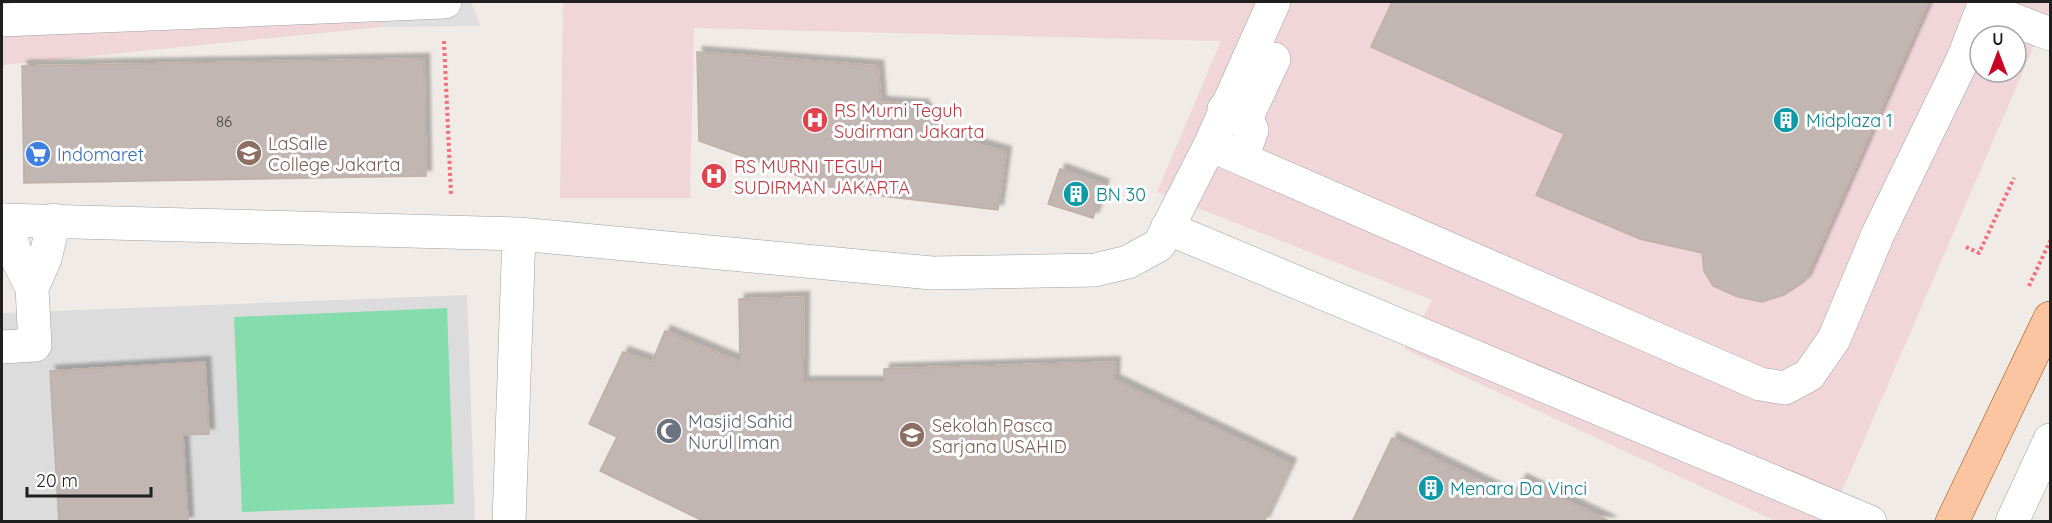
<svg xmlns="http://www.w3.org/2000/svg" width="2052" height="523" viewBox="0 0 2052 523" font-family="Quicksand,sans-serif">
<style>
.residential{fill:#dddcdd}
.commercial{fill:#f0d6d9;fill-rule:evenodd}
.pitch{fill:#85ddad}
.parking{fill:#dfdfdf}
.building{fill:#c1b6b2;stroke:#c1afa8;stroke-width:1.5;filter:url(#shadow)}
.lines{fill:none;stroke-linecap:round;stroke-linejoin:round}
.minor-casing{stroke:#a0a0a0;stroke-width:34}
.major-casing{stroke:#984e03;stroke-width:34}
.path{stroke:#f76f78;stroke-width:4;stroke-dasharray:3 3;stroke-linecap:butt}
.minor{stroke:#fff;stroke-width:33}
.major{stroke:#fac5a0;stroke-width:33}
.labels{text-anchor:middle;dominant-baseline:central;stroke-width:6;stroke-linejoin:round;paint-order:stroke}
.number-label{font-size:15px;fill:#484544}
.health-label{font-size:18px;fill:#be3a42;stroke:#fff;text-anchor:start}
.culture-label{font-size:18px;fill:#0d838f;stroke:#fff;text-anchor:start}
.education-label{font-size:18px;fill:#785e54;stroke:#fff;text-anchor:start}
.shop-label{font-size:18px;fill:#366cbe;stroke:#fff;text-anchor:start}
.worship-label{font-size:18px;fill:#5b616d;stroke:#fff;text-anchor:start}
</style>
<defs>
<filter id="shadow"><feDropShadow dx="5.5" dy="-5.5" stdDeviation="1.5" flood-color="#0004"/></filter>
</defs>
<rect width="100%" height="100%" fill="#f0ebe6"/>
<path class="residential" d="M467,295L475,521H2V313Z"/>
<path class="commercial" d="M2,2H471L480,26L382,27L2,65Z
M563,2H2050V9L1829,521H1775L1405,349L1432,300L1157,192L1221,41L694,28L690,198H560ZM1980,36H2016V72H1980Z"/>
<path class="pitch" d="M447,308L454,504L242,512L234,317Z"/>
<path class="parking" d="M380,2H471L480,26L382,27Z"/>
<path class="building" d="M1392,2H1929L1805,281L1784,295L1762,302L1738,297L1713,286L1704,271L1702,253L1640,239L1536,195L1564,134L1371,47Z
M697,52L878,66L881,102L923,105L941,134L1006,152L998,210L841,191L699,141Z
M424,59L426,176L24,183L22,66Z
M1060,169L1104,185L1093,218L1048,204Z
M804,297L803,382H884V369L1115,362L1114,380L1291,464L1264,522H705L600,471L617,437L589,424L623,352L652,362L665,331L740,362L739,299Z
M205,362L209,434L183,435L188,522H59L50,371Z
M1392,438L1513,497L1521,479L1611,522H1352Z"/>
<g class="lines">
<g class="minor-casing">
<path id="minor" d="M1983,8L2050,34
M2,20L445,2
M1224,109L1246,119L1252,130L1242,158
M1246,119L1274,59
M1210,145L1760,384L1785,388L1809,375L1834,339L1878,234L1963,59L1985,2
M2,220L519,234L932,273L1095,270L1128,262L1159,245L1210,145L1274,2
M1167,228L1870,522
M32,288L45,259L54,220
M2,347L35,345L32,288L18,260L4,220
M509,522L519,234
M2012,522L2050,440"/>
</g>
<g class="major-casing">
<path id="major" d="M1952,522L2050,318"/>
</g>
<path class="path" d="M444,41L451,195
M1966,247L1979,253L2014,178
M2029,286L2050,241"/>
<use href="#minor" class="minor"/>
<use href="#major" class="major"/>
</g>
<defs>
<g id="hospital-disc" transform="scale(1.35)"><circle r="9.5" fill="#e0444e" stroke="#fff"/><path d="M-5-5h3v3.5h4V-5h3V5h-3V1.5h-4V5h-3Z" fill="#fff"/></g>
<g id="building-disc" transform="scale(1.35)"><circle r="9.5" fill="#0f9aa8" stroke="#fff"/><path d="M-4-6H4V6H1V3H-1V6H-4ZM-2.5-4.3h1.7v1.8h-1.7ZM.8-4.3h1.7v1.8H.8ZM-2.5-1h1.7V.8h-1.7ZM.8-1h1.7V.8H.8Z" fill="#fff"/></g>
<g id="university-disc" transform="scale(1.35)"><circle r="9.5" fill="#8d6e63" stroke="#fff"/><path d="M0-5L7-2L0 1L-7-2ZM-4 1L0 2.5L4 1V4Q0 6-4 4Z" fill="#fff"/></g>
<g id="supermarket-disc" transform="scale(1.35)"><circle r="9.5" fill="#3f7fe0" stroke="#fff"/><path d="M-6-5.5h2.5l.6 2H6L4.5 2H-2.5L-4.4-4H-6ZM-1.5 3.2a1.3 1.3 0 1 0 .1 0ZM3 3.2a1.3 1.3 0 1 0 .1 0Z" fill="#fff"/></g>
<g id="mosque-disc" transform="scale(1.35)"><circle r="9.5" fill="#6b7280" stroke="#fff"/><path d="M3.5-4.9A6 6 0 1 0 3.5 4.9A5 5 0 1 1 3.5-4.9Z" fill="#fff"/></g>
</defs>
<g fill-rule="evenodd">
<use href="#hospital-disc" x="815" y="120"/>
<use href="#building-disc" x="1786" y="120"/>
<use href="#university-disc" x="249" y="153"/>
<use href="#supermarket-disc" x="38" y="154"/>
<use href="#hospital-disc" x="714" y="176"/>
<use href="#building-disc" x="1076" y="194"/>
<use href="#mosque-disc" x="669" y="431"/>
<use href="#university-disc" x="912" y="435"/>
<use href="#building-disc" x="1431" y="488"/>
</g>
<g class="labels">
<g class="number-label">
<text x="224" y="121">86</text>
</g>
<g class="health-label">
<text x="834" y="110">RS Murni Teguh<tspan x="834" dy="21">Sudirman Jakarta</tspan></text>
<text x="734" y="166">RS MURNI TEGUH<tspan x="734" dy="21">SUDIRMAN JAKARTA</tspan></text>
</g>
<g class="culture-label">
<text x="1806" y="120">Midplaza 1</text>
<text x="1096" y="194">BN 30</text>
<text x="1450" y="488">Menara Da Vinci</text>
</g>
<g class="education-label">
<text x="268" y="143">LaSalle<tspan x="268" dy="21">College Jakarta</tspan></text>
<text x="932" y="425">Sekolah Pasca<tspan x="932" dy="21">Sarjana USAHID</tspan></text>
</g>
<g class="shop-label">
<text x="57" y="154">Indomaret</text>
</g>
<g class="worship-label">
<text x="688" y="421">Masjid Sahid<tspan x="688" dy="21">Nurul Iman</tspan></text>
</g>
</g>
<rect width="2052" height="523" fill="none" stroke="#1f1f1f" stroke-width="6"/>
<g transform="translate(1998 54)"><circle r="28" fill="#ffffff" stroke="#a5a5a5" stroke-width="1.5"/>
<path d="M0-4.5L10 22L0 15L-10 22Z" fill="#cb0424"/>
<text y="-9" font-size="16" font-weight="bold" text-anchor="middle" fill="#1f1f1f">U</text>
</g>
<path d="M27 487v9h124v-9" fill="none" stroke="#1f1f1f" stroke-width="3"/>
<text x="36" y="487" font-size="18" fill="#1f1f1f" stroke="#ffffff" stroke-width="4.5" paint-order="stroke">20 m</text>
</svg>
